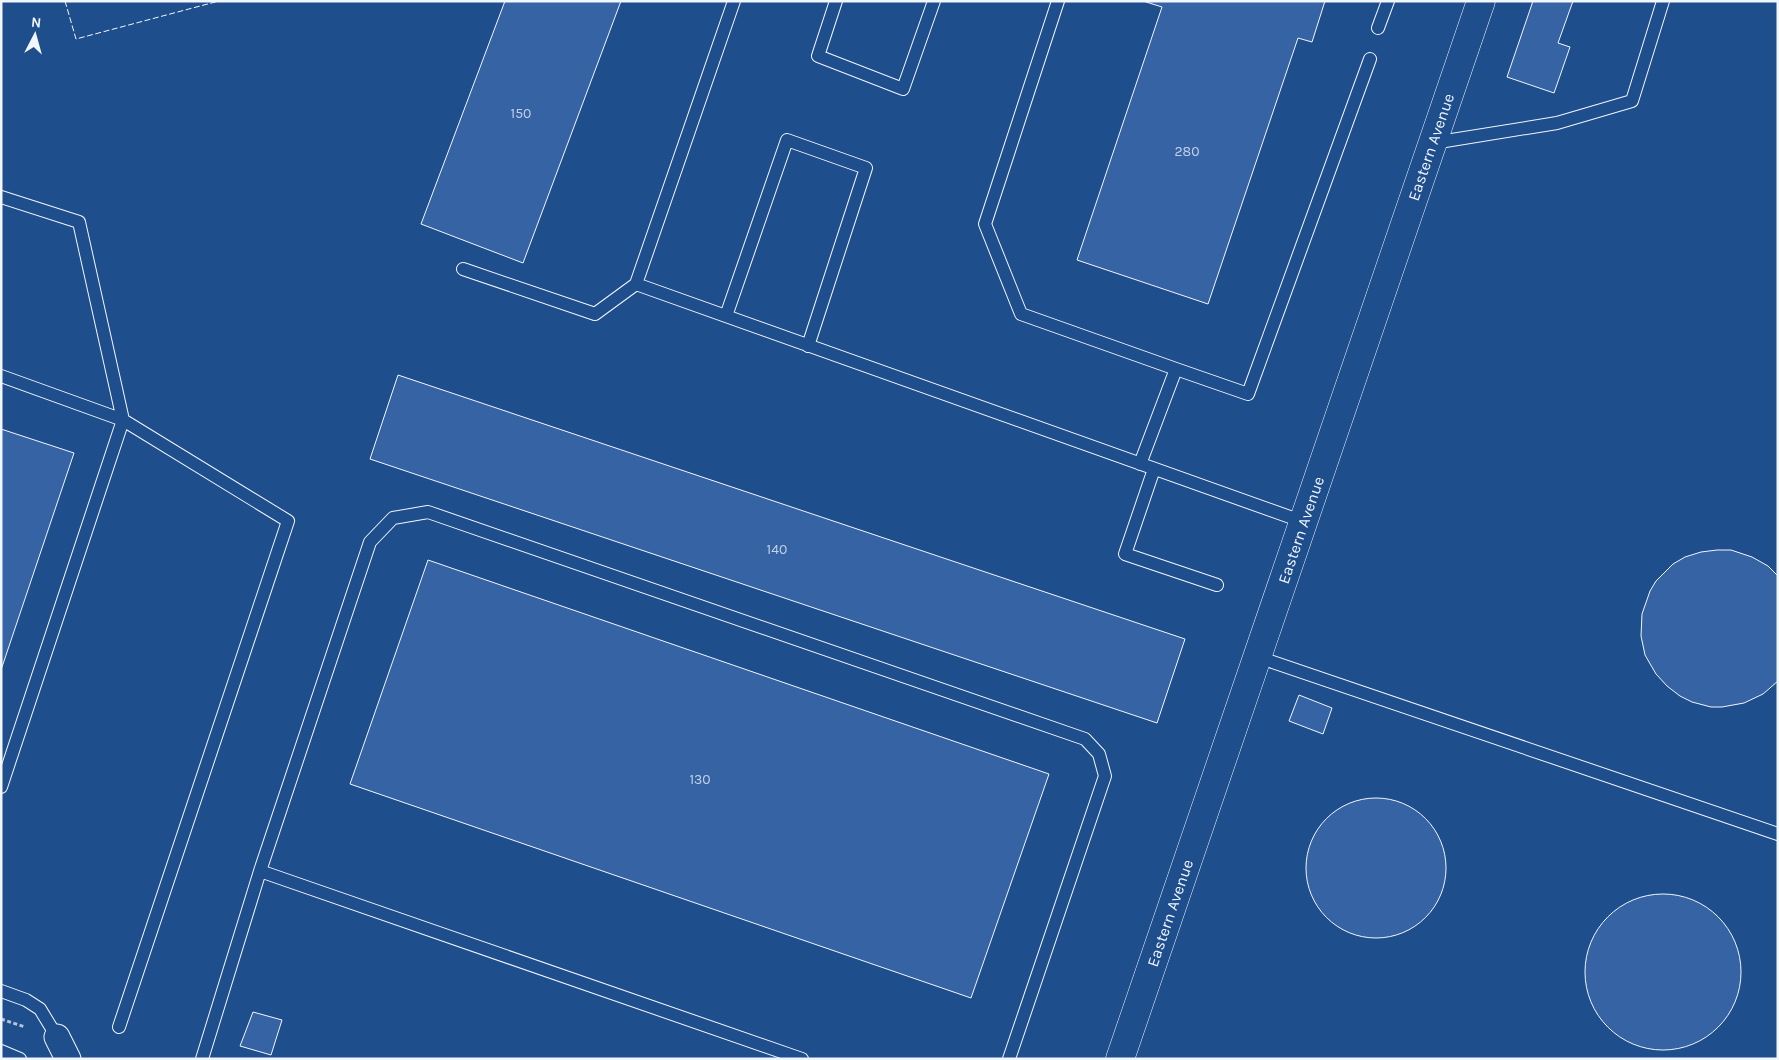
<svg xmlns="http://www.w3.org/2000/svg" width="1779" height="1060" viewBox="0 0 1779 1060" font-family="Karla,sans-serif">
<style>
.building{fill:#3563a3;stroke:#f2f6ff}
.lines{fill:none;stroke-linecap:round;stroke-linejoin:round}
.service-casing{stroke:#f2f6ff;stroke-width:14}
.minor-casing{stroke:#f2f6ff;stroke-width:27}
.secondary-casing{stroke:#f2f6ff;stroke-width:29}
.path{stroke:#b3c4dc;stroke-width:3;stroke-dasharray:4 2.5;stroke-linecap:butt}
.service{stroke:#1f4e8c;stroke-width:12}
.minor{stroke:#1f4e8c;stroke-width:25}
.secondary{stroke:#1f4e8c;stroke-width:28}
.fence{stroke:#f2f6ff;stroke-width:1;stroke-dasharray:6 2.5;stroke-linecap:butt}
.labels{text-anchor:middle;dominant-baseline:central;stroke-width:4;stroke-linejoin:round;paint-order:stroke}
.number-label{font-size:14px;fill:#c3d1e8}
.street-label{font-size:16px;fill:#f2f6ff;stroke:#1f4e8c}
</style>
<rect width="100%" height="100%" fill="#1f4e8c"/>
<path class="building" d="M505,1H621L523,263L421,224Z
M1143,1H1325L1312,42L1298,38L1208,304L1077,260L1162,7Z
M1533,1H1573L1558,43L1570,47L1554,93L1507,77Z
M398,375L1185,639L1157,723L370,459Z
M1,429L74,453L1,670Z
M1717,550H1731L1752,557L1768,566L1778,576V681L1763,694L1744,703L1722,707H1711L1692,702L1680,696L1667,686L1656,674L1645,655L1641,636L1642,614L1650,591L1656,581L1673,564L1685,557L1701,552Z
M428,560L1049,774L971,998L350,784Z
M1299,695L1332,708L1323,734L1289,721Z
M1306 868a70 70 0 1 1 140 0a70 70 0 1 1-140 0Z
M1585 972a78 78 0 1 1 156 0a78 78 0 1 1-156 0Z
M253,1012L282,1020L271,1055L240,1046Z"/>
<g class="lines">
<g class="service-casing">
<path id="service" d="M734,1L636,284L1304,522
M836,1L818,56L903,89L934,1
M1058,1L985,224L1021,314L1176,369
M1378,28L1388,1
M1433,143L1557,123L1632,101L1663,1
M1,197L79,222L123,420L288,521L119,1027
M463,269L595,314L636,284
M726,316L787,140L866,168L808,346
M1,376L123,420L1,787
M1140,464L1176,369L1248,394L1370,59
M1154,469L1125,554L1217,585
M1258,657L1778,834
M260,871L802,1059
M1,991L26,1000L40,1009L57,1037
M1,1051L20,1059
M202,1059L260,871L370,542L393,518L428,512L1085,739L1099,754L1105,776L1009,1059"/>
</g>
<g class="minor-casing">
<path id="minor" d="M57,1037L68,1059"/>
</g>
<g class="secondary-casing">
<path id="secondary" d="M1120,1059L1481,1"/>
</g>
<path class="path" d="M1,1019L25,1027"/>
<use href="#service" class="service"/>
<use href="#minor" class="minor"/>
<use href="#secondary" class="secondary"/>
<path class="fence" d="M65,1L76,39L219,1"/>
</g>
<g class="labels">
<g class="number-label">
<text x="521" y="113">150</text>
<text x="1187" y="151">280</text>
<text x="777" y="549">140</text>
<text x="700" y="779">130</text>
</g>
<g class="street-label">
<text transform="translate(1431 147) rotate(-71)">Eastern Avenue</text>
<text transform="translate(1301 530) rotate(-71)">Eastern Avenue</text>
<text transform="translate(1170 913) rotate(-71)">Eastern Avenue</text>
</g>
</g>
<rect width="1779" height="1060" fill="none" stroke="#f2f6ff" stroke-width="5"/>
<g transform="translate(35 35) rotate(6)" stroke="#1f4e8c" stroke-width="4" paint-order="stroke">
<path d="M0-4L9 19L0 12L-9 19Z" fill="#f2f6ff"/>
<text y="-8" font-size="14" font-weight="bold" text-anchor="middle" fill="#f2f6ff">N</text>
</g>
</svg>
